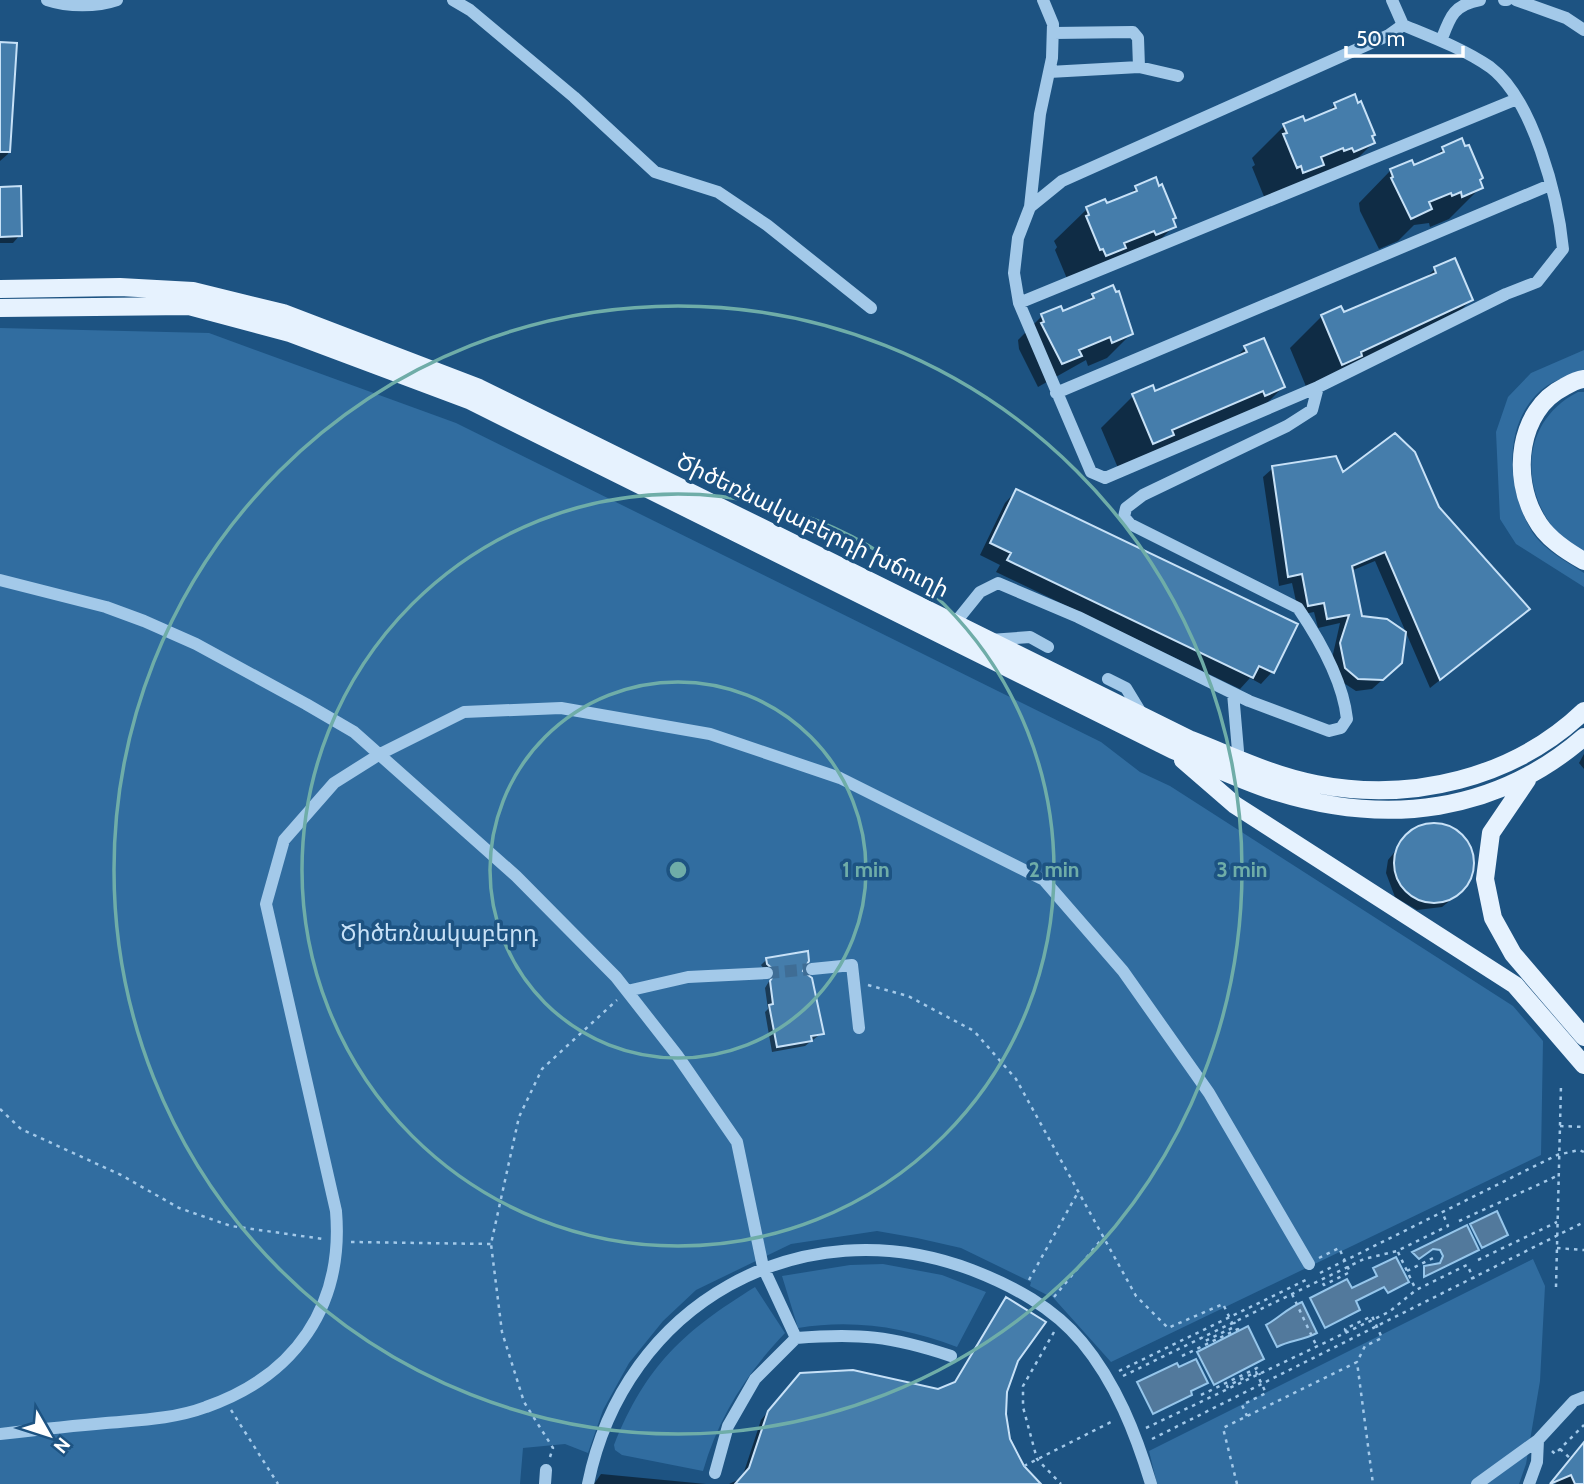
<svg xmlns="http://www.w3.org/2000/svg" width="1584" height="1484" viewBox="0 0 1584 1484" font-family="Cabin,'Noto Sans Armenian',sans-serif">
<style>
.green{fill:#316da0}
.water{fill:#52799c;stroke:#96c6eb;stroke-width:2}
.shadow{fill:#0007}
.building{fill:#457dab;stroke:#c7e1f7;stroke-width:2}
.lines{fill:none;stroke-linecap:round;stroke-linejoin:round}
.minor-tunnel{stroke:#3f6d95;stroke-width:12;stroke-dasharray:12 6;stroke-linecap:butt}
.path{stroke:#a3c9e9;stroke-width:2.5;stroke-dasharray:3.5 5;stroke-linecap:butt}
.minor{stroke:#a3c9e9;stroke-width:12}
.major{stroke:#e6f2fe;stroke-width:18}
.ring{fill:none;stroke:#6fada8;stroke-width:3.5}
.labels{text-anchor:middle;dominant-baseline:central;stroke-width:7;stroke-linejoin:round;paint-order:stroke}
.street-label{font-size:23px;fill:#fff;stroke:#1d5382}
.park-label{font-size:23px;fill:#c7e1f7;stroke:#1d5382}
.centre{fill:#6fada8;stroke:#1d5382;stroke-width:3.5}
.ring-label{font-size:21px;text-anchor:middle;font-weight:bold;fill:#6fada8;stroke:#1d5382;stroke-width:7;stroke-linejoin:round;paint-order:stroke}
</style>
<rect width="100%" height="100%" fill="#1d5382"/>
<path class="green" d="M0,328L209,333L456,423L1101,742L1140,772L1170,786L1513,1006L1543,1041L1541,1155L1111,1362L1049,1293L1047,1295L1030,1286L1031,1282L961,1248L917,1238L877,1231L791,1244L696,1290L663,1321L629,1363L603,1410L588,1453L565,1444L523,1448L520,1484H0Z
M1584,350V371C1567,376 1549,381 1536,395C1503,430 1508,489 1530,528C1540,548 1566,561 1584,573V587L1516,544L1500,519L1496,432L1508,397L1531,373Z
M1578,392H1584V552C1574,545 1562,539 1554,529C1519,483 1523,420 1578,392Z
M1533,1259L1545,1286L1540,1381L1526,1464L1519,1484H1157L1149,1451Z
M883,1264L942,1275L986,1292L957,1347C904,1327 854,1319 798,1328L782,1276L850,1265Z
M755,1287L785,1333C746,1374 719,1416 703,1471L622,1455L615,1450L614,1445C646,1365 684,1331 755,1287Z"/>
<path class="water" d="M1497,1211L1508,1235L1482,1248L1470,1224Z
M1467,1225L1479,1250L1424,1277V1266L1440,1263L1443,1256L1440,1250L1433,1249L1419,1259L1412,1252Z
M1396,1257L1409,1282L1388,1293L1384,1287L1356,1301L1360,1310L1325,1328L1310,1298L1347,1279L1352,1288L1377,1276L1373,1268Z
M1302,1302L1317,1333C1301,1341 1291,1340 1277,1347L1266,1325C1279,1318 1286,1309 1302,1302Z
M1248,1326L1264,1359L1214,1385L1197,1352Z
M1196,1359L1208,1383L1191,1391L1192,1395L1153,1414L1137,1382L1177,1363L1179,1367Z"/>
<path class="shadow" d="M0,44L15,45L8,154L0,161Z
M1335,105L1373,143L1341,175L1265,199L1252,167L1255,165L1252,158L1284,126L1304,123L1325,114Z
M1443,149L1478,181L1481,187L1449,219L1430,227L1429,223L1414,225L1398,241L1379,249L1360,211L1359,203L1391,170L1413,167L1433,158Z
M0,188L20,235L13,243H0Z
M1136,188L1172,220L1174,226L1142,258L1068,281L1055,250L1057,247L1054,241L1087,209L1105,201L1107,205L1127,197Z
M1435,269L1471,300L1439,332L1310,396L1290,348L1322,316L1343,314L1423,280Z
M1093,295L1131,334L1107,358L1088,366L1086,360L1038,387L1019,349L1018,340L1042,316L1062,313L1083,305Z
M1245,348L1283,387L1251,419L1121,475L1101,428L1133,396L1155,393L1233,360Z
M1273,468L1342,475L1438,508L1517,618L1430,688L1375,561L1351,571L1361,618L1390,673L1372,689L1356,691L1336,678L1331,663L1340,623L1318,628L1314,612L1299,615L1292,583L1279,586L1263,477Z
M1016,491L1272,672L1261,684L1250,678L1240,689L996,572L1000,565L980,555L1005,503Z
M1584,754V769L1579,763Z
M1436,825L1448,827L1467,844L1472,868L1461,891L1452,899L1442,907L1417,910L1395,897L1386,873L1388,860L1412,831Z
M767,959L801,971L822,1033L805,1046L772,1052L765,1012L768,1009L765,988L771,978L761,965Z
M1006,1299L1016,1360L1006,1391L1004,1414L1008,1439L1023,1467L1039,1484H729L742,1478L761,1420L792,1383L938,1390L952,1385Z
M1584,1448V1484H1556L1554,1481Z
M601,1474L706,1484H594Z"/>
<path class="building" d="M0,42L17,43L10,152H0Z
M1355,94L1358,103L1361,101L1375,135L1372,136L1375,143L1354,152L1352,148L1344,151L1343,148L1321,157L1324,165L1303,173L1301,166L1297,168L1283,134L1287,133L1283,124L1303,116L1305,121L1336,108L1334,103Z
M1462,138L1465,146L1469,145L1483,178L1480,180L1483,188L1462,197L1461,192L1452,196L1451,193L1429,202L1432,209L1411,219L1391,178L1393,177L1390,169L1412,160L1414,165L1444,152L1442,147Z
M1156,177L1159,186L1162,184L1176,218L1173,219L1176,227L1156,235L1154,231L1124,243L1126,248L1106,256L1103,249L1100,250L1086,216L1089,215L1086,207L1105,199L1107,203L1137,191L1135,186Z
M21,186L22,236L0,237V187Z
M1455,258L1473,300L1361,352L1362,356L1342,365L1321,315L1341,306L1344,312L1436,273L1434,267Z
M1113,285L1116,292L1119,291L1133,334L1112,343L1110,337L1079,350L1082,356L1062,364L1041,323L1044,322L1041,314L1061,306L1063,311L1094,298L1092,294Z
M1264,338L1285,387L1265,396L1263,391L1172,430L1174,435L1153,444L1132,394L1153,385L1155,391L1247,352L1244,346Z
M1395,433L1415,452L1439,507L1530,609L1440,680L1385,552L1352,566L1362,616L1387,619L1406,632L1402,663L1383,680L1358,679L1345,668L1340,643L1349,615L1327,619L1324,603L1308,606L1302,574L1288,577L1272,466L1336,456L1343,472Z
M1016,489L1298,624L1274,673L1259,666L1253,678L1007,560L1011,553L990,543Z
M1394 863a40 40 0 1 1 80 0a40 40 0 1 1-80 0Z
M808,951L809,961L803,971L812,978L824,1034L811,1036L812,1041L777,1047L769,1005L773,1004L770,981L776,972L767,964L766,958Z
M1006,1297L1046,1322L1018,1361L1007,1392L1006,1414L1010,1439L1024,1466L1041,1484H735L749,1468L768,1411L800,1373L853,1370L938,1389L955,1382Z
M1584,1442V1484H1575L1571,1475L1550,1484Z"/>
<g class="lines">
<path class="minor-tunnel" d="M767,973L812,969"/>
<path class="path" d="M868,985L908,996L974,1031L1016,1079L1136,1296L1168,1328L1223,1304L1234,1327L1205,1341L1203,1337
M0,1109L21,1129L121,1175L179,1208L231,1226L323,1239
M1560,1126L1584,1127
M1459,1221L1557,1176
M351,1242L491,1244
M1557,1248L1584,1250
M1398,1252L1416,1290
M1319,1258L1339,1248L1350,1272L1324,1285L1321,1280
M1478,1260L1557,1222
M1407,1271L1435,1257
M1320,1273L1557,1155L1579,1150L1584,1152
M1029,1280L1077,1194
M1556,1287L1561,1085
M1292,1294L1317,1347
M1054,1297L1101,1240
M1054,1332L1023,1386V1407L1037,1459L1061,1484
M1346,1332L1345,1329L1372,1316L1382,1338L1365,1346L1357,1362
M1182,1356L1238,1329L1234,1322
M1119,1371L1308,1279
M1123,1376L1364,1259L1397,1251L1448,1226L1443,1214
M1228,1388L1227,1386L1256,1372L1266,1393L1242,1405L1247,1416
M1201,1395L1257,1368L1260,1375
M231,1410L278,1484
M1146,1428L1389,1312L1416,1290L1467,1265L1474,1279
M1152,1439L1584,1222
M1560,1449L1571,1459
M1552,1451L1555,1454L1584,1425
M550,1457L553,1448L524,1402L502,1332L491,1244L519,1117L542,1069L617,1000
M1024,1466L1113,1421
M1237,1484L1223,1428L1357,1362L1373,1484"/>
<path class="minor" d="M47,0C68,7 97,7 117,0
M453,0L470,10L574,97L655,172L718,192L767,225L871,308
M1043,0L1053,24L1052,58L1040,114L1030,207L1018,238L1014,273L1019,303L1091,472L1105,478L1318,387L1506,294L1537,282L1563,249C1558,197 1533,99 1490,67C1464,49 1432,37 1403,25
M1504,0H1507
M1516,0L1566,18L1584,30
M1053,33L1133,32L1138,38L1139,67
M1441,41C1450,17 1453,5 1480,0
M1049,72L1139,67L1178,76
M1030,207L1062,181L1389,35L1403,25L1392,0
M1019,303L1517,99
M1056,393L1550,185
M0,580L106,607L144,621L196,644L306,704L354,732L516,876L616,977L677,1055L737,1142L763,1267L796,1338
M955,623L980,592L998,583L1078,617L1249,701L1329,731L1341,728L1347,719C1343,681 1319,639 1298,608L1130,524L1124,517L1126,508L1143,495L1287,426L1312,410L1318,387
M990,640L1030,637L1048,647
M1108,679L1126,688L1143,716
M1233,693L1238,751
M812,969L852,965L859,1028
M627,991L688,977L767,973
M0,1434C35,1430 71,1426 106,1423C139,1420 174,1419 206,1407C295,1376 344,1306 336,1211L266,904L284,840L334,783L380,754L464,712L561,708L710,734L840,778L1044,880L1123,971L1209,1093L1309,1264
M715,1473L728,1426L755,1379L796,1338C859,1333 891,1336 951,1356
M545,1484L546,1470
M588,1484C624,1304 801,1205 972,1270C1013,1286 1053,1307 1082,1342C1116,1383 1136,1434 1151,1484
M1477,1484L1538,1440L1574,1401L1584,1397
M1529,1484L1537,1462L1538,1440"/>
<path class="major" d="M0,289L120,287L193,291L283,313L479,388L1191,740C1232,756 1273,776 1316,784C1411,803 1514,778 1584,711
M0,308L189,306L290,333L469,400L1173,750C1207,764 1242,781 1277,792C1387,826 1496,813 1584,737
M1584,379C1576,380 1571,383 1564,387C1518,410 1511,477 1536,519C1546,538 1566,551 1584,561
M1183,760L1235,805L1515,985L1584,1065
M1527,780L1491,833L1485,879L1493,918L1513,954L1584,1037"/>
</g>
<g class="ring">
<circle cx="678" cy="870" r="188"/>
<circle cx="678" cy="870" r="376"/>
<circle cx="678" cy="870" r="564"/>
</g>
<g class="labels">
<g class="street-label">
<text transform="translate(813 525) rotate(26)">Ծիծեռնակաբերդի խճուղի</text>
</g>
<g class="park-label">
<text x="439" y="933">Ծիծեռնակաբերդ</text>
</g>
</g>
<circle cx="678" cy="870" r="10" class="centre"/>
<g class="ring-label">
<text x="866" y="877">1 min</text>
<text x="1054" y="877">2 min</text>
<text x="1242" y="877">3 min</text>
</g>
<g transform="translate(49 1435) rotate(129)" stroke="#1d5382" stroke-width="5" paint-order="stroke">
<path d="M0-5L12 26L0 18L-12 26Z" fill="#ffffff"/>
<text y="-10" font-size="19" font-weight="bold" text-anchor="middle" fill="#ffffff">N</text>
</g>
<path d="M1346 46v10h117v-10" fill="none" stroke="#ffffff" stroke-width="3.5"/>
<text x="1356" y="46" font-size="21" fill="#ffffff" stroke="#1d5382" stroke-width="5" paint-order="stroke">50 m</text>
</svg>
